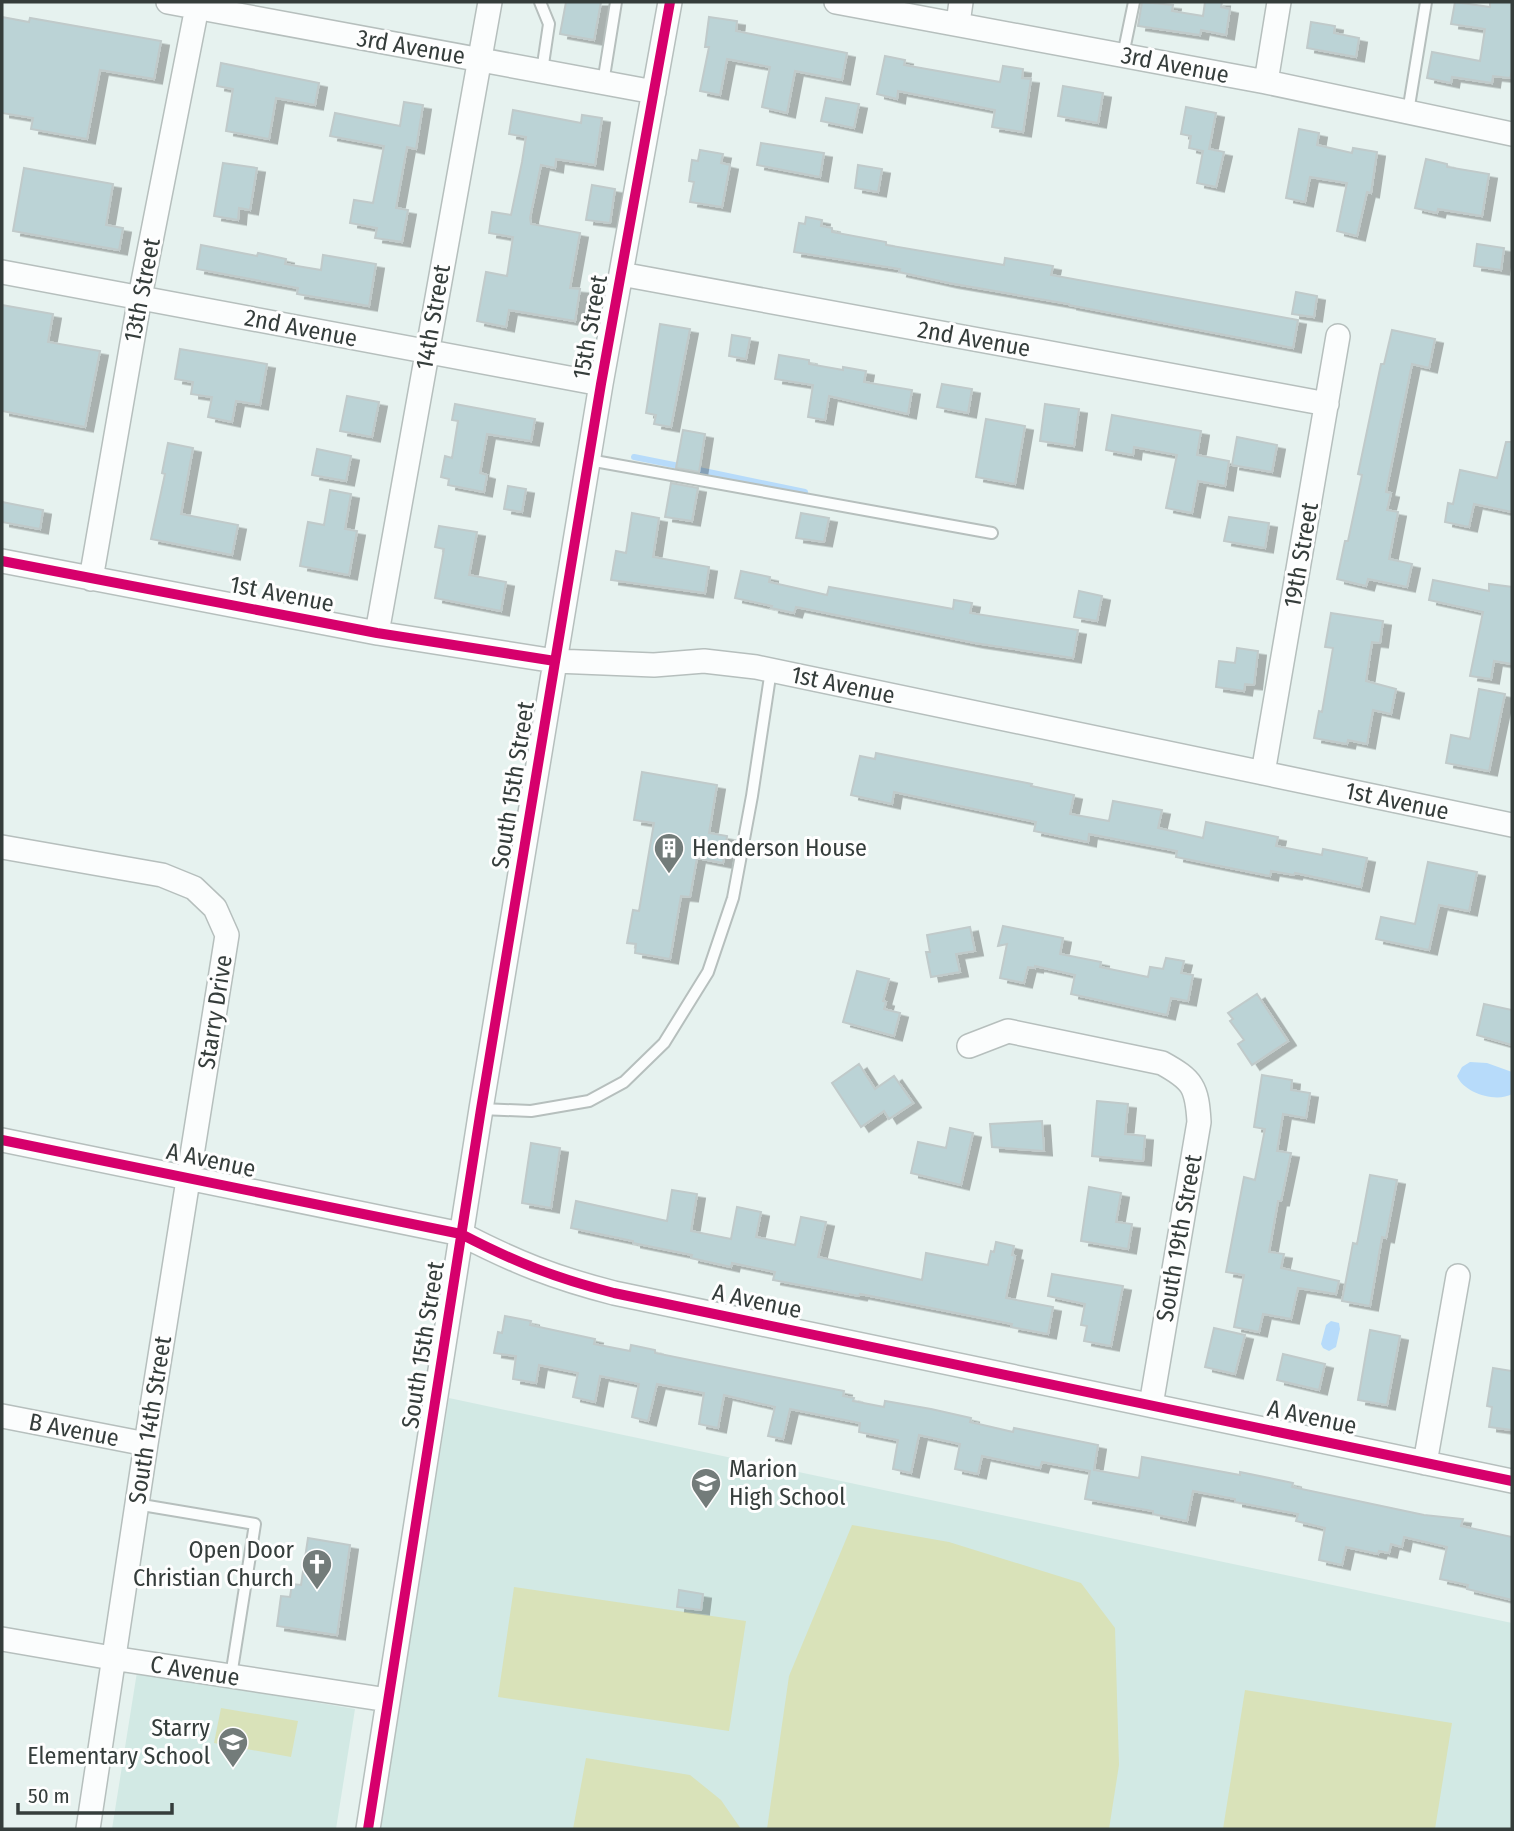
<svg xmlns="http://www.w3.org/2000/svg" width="1514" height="1831" viewBox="0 0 1514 1831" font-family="'Fira Sans Condensed',sans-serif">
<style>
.built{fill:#d2e9e4}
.green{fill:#d9e2b9}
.water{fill:#b7dbfa}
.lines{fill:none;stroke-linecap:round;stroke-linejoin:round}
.stream{stroke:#b7dbfa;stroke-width:6}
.building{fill:#bbd3d6;stroke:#c0caca;stroke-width:2;filter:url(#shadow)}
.service-casing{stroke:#b6bfbd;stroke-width:14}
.minor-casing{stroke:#b6bfbd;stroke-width:26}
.service{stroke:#fbfdfd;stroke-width:10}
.minor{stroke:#fbfdfd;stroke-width:23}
.cycleway-casing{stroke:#fefefe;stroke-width:15}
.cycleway{stroke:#d6006c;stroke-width:10}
.labels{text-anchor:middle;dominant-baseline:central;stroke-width:6;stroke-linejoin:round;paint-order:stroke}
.street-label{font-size:24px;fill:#353d3b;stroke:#fefefe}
.poi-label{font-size:24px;fill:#353d3b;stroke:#fefefe;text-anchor:start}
</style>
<defs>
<filter id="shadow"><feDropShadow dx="8" dy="4.5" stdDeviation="0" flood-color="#0004"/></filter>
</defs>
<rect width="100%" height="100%" fill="#e6f2ef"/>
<path class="built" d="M449,1398L1512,1623V1829H380Z
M137,1672L355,1709L336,1829H112Z"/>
<path class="green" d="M852,1525L949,1542L1081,1583L1115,1628L1119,1765L1109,1829H767L789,1676Z
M514,1587L746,1621L729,1731L498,1697Z
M1245,1690L1452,1723L1435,1829H1223Z
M221,1708L298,1721L291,1757L214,1743Z
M586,1758L690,1775L721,1800L741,1829H573Z"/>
<path class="water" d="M1470,1062L1487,1063L1512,1072V1094C1496,1103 1464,1093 1457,1076L1462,1067Z
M1331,1321L1339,1323L1340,1329L1336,1347L1329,1351L1323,1348L1321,1344L1326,1325Z"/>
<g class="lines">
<path class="stream" d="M634,457L684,467
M694,469L805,492"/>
</g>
<path class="building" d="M566,2H601L594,40L560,34Z
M1142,2L1173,5L1172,11L1203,16L1205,2H1222L1221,7L1230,9L1226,35L1201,30L1200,35L1138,26Z
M1455,2L1490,7V2H1512V72L1510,78L1493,76L1492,83L1452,77L1451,83L1427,78L1432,52L1480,61L1485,29L1451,24Z
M2,17L29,22L30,18L161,41L154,79L100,70L87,139L31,129L33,118L2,113Z
M709,17L737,21L736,31L847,53L842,80L795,71L787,113L762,107L770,67L727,59L720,95L700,91L709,47H705Z
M1311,22L1335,26L1334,33L1359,38L1356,57L1307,48Z
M885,56L905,60L904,65L1000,82L1003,66L1023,69L1022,78L1031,79L1023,132L992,127L995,110L898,91L897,99L877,94Z
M221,63L319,83L315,105L276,98L269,139L226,131L233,89L217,86Z
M1063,86L1103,93L1098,123L1058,116Z
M826,98L859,104L854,128L821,121Z
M404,102L423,105L416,149L407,147L396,208L408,210L402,242L375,238L377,228L350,223L354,200L373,203L384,146L330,136L335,113L400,126Z
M1186,107L1216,113L1209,149L1224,152L1216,187L1197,183L1203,151L1189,148L1191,136L1181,134Z
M513,110L581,123L582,115L602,118L595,165L556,159L555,168L541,165L530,218L531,224L580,233L570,288L580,289L575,321L509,310L506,327L477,321L486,272L507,276L513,237L489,233L492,212L511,215L522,162L526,137L509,134Z
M1299,129L1319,133L1317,145L1352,153L1353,148L1377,152L1371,193L1367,192L1357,236L1337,231L1347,183L1310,177L1305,202L1286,198Z
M761,143L824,153L820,177L757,165Z
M700,150L723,154L721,163L730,165L722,207L690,202L694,182L689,181L692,160L698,161Z
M1426,159L1447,164V167L1489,174L1482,216L1438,209L1437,213L1415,208Z
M223,163L257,168L250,210L239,208L238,220L214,216Z
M858,165L882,169L878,192L855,188Z
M24,168L113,184L106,225L123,228L119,250L13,231Z
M592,185L615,189L610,223L586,220Z
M806,217L822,220L821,226L832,228V232L886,242V245L1004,265L1005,258L1053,266L1051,275L1298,320L1293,348L1069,305V304L949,283L899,272L900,269L794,252L799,223L805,224Z
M1477,244L1504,248L1501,270L1474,266Z
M201,245L257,256L258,253L286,259L285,264L321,270L323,255L376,264L369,306L297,294L298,288L197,269Z
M1296,292L1317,296L1314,317L1292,314Z
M2,305L53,314L48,342L100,351L85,427L2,411Z
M660,324L690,329L671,427L654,424L656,415L646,413Z
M1392,330L1435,339L1429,368L1412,364L1386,492L1391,493L1387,510L1398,512L1389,559L1412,564L1407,587L1368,579L1366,586L1337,579L1345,541H1348L1362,475L1358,474L1381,364H1384Z
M732,335L750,338L746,359L729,356Z
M180,349L267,364L260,405L236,401L232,422L208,417L212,397L191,394L193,382L175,379Z
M779,355L809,360V364L843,370V367L866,371L864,382L912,390L908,414L829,396L825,420L808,417L813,385L775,379Z
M942,384L972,389L968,413L937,407Z
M347,396L379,402L372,437L340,431Z
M455,404L535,419L531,441L487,434L480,473L487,475L484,492L448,485L449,479L441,477L445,456L452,458L458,421L452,420Z
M1045,404L1079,409L1074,446L1040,441Z
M1112,415L1201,431L1197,455L1229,461L1225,486L1198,481L1192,513L1166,508L1177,455L1134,447L1133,455L1106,450Z
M986,419L1025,426L1015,484L976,477Z
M683,430L705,434L699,472L676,468Z
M1237,437L1277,445L1272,472L1232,465Z
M1506,442H1512V512L1474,504L1469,527L1445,522L1448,503L1453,504L1460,470L1497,478Z
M168,443L193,448L181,514L238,525L232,555L151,539L165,474L162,473Z
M317,449L351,456L346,481L312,475Z
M671,483L698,488L692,521L665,517Z
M508,486L526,489L522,512L504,509Z
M330,490L351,494L345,529L357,531L349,575L300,566L308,522L324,525Z
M2,502L43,510L40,529L2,522Z
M632,513L659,518L653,557L709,567L705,593L611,580L616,551L626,553Z
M801,513L829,518L824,542L796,538Z
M1229,517L1269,523L1265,548L1224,541Z
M439,526L477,532L469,575L506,582L501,611L435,598L444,549L435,547Z
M741,571L770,577L769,582L827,595L829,587L953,609L954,600L972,603L970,613L1078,630L1073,658L975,643L796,607L794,613L771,608L772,606L735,598Z
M1433,580L1489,591V584L1512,587V664L1494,661L1491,679L1470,676L1483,612L1429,600Z
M1079,591L1102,596L1097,621L1074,617Z
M1331,613L1383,621L1380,643L1372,642L1366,681L1396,689L1391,714L1373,710L1367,744L1348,740L1347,744L1314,738L1319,711L1322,712L1333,648L1325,647Z
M1237,648L1258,651L1254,685L1245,684L1244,691L1216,687L1219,661L1235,663Z
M1479,689L1505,694L1489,771L1446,763L1451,735L1470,739Z
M876,753L1032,784L1031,786L1074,795L1070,814L1109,821L1113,801L1162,810L1158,828L1203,838L1206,822L1278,837L1276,846L1322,855L1323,849L1367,858L1361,887L1295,873L1294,875L1271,871L1270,876L1225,867L1176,857L1177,851L1089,834L1088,842L1034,831L1036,822L894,792L892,804L851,795L860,756L875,759Z
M642,772L717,785L709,833L727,836L723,863L697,858L690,897L681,896L670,959L635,953L636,944L627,943L633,910L639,911L654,823L634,820Z
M1428,862L1477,872L1469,911L1439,905L1429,950L1376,939L1381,917L1415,924Z
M1003,926L1063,938L1060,954L1101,962L1100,967L1148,977L1150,967L1163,969L1166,958L1184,961L1181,973L1193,975L1188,1001L1171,998L1167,1015L1071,994L1075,975L1035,966V968L1028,967L1024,983L1000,978L1007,944L998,946Z
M970,927L975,951L956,954L960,972L931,977L926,952H930L927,935Z
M857,971L889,979L883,1001L886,1002L884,1009L900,1013L894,1036L843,1022Z
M1257,994L1288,1041L1252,1065L1238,1044L1244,1040L1230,1021L1233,1019L1228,1013Z
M1484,1004L1512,1010V1045L1477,1035Z
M859,1064L875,1089L894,1076L913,1103L889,1119L884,1111L861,1127L832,1083Z
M1262,1075L1292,1080L1291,1090L1310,1093L1306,1118L1283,1114L1277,1151L1291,1153L1281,1201H1278L1269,1252L1284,1254L1281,1268L1339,1281L1336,1294L1298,1288L1291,1319L1263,1314L1259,1332L1234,1327L1244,1275L1226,1272L1244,1177L1255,1180L1265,1129L1254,1127Z
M1097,1101L1128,1104L1125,1134L1145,1136L1143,1161L1092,1156Z
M1042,1121L1044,1151L992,1147L990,1124Z
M950,1128L973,1133L961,1185L911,1173L918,1142L946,1148Z
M531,1143L560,1148L551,1208L522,1203Z
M1370,1175L1397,1180L1386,1238L1382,1237L1370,1306L1342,1301L1353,1243L1357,1244Z
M1089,1187L1121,1193L1116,1222L1132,1224L1128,1249L1081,1241Z
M672,1190L697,1194L691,1231L731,1239L737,1207L761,1212L756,1237L795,1245L801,1217L826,1222L818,1257L922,1280L926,1253L988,1265L991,1251L994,1252L996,1242L1014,1246L1012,1255L1015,1256L1006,1298L1053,1307L1048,1334L1011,1327L1012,1324L860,1294L859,1296L773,1280L775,1272L732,1263L731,1267L691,1258L692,1255L633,1243V1241L571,1228L576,1201L667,1221Z
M1052,1274L1123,1286L1111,1346L1084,1341L1087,1326L1081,1325L1085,1304L1048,1296Z
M505,1316L531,1321L530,1325L595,1339L594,1344L630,1351L631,1345L655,1350V1353L844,1391L843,1396L854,1398L853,1401L884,1407L885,1401L931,1409L971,1418L970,1422L1013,1432L1014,1428L1098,1445L1094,1470L1139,1478L1142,1457L1240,1475V1472L1293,1483L1292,1487L1424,1515L1463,1519L1461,1526L1512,1537V1600L1467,1589L1468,1585L1440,1579L1447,1547L1404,1537L1402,1547L1391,1544L1389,1553L1379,1551L1378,1554L1346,1547L1342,1565L1319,1560L1325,1528L1296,1521L1298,1514L1235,1502V1499L1193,1491L1187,1521L1153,1514V1511L1085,1499L1090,1471L1042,1462L1040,1468L982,1456L978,1474L955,1469L960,1444L919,1435L911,1473L893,1469L898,1440L859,1432L860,1423L790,1409L783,1439L768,1436L775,1407L724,1395L718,1428L699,1424L704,1393L657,1384L648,1421L632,1417L639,1384L600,1376L595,1402L573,1397L578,1373L539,1365L536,1383L513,1379L516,1356L494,1353L498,1332L502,1333Z
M1214,1328L1245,1335L1235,1374L1205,1367Z
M1370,1330L1400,1336L1387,1405L1358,1400Z
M1283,1354L1325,1364L1319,1390L1277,1380Z
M1493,1368L1512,1371V1430L1489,1427L1492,1407L1487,1406Z
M308,1538L350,1545L337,1635L277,1626L281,1596L290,1597L292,1584L301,1585Z
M679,1590L703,1594L701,1610L677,1607Z"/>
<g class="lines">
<g class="service-casing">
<path id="service" d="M540,2L549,24L542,71
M1123,55L1134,2
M603,83L616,2
M1408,112L1426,2
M589,460L992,533
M481,1109L531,1111L589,1101L624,1082L664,1043L708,972L733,898L752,796L771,670
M136,1504L255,1524L231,1676"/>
</g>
<g class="minor-casing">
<path id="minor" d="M168,2L654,92
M836,2L1266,82L1512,134
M958,23L961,2
M1266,82L1279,2
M2,272L601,384
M621,274L1327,404
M2,561L377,633L555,661L654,665L704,661L756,667L1512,825
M91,579L140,297L198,2
M377,633L490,2
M1263,773L1338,336
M2,847L162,875L194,888L215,908L227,935L146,1444L88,1829
M969,1046L1008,1031L1162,1063C1193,1080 1197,1087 1199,1122L1151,1405
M2,1140L461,1234C515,1262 555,1278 614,1293L1512,1481
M2,1416L146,1444
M1425,1463L1458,1276
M2,1639L112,1658L388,1700
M368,1829L481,1109L601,384L670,2"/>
</g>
<use href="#service" class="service"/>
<use href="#minor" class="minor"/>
<g class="cycleway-casing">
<path id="cycleway" d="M2,561L377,633L555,661
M2,1140L461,1234C515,1262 555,1278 614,1293L1512,1481
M368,1829L481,1109L601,384L670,2"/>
</g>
<use href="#cycleway" class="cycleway"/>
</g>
<defs>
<g id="building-pin" transform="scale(1.575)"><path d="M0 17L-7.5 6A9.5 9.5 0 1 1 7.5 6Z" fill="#737c7a" stroke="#fefefe"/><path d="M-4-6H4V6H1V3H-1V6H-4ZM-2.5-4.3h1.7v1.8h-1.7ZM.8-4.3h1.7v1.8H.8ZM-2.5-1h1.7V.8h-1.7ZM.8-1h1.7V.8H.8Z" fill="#fff"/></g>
<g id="school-pin" transform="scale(1.575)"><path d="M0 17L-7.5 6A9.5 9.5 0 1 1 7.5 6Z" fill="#737c7a" stroke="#fefefe"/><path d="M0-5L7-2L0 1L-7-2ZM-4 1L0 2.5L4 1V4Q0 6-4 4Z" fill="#fff"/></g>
<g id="church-pin" transform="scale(1.575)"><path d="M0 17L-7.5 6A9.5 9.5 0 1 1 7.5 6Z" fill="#737c7a" stroke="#fefefe"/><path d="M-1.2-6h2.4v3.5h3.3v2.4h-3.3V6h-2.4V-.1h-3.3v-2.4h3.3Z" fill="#fff"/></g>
</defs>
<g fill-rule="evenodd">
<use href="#building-pin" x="669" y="848"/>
<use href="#school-pin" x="706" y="1483"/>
<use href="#church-pin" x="317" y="1564"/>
<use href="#school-pin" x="233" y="1742"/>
</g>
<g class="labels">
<g class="street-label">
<text transform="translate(411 47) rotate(10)">3rd Avenue</text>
<text transform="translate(1175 65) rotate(11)">3rd Avenue</text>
<text transform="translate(142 290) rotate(-79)">13th Street</text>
<text transform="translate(433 317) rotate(-80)">14th Street</text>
<text transform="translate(590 327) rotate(-80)">15th Street</text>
<text transform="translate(301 328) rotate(11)">2nd Avenue</text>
<text transform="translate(974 339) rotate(10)">2nd Avenue</text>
<text transform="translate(1301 555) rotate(-80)">19th Street</text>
<text transform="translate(282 594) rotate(11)">1st Avenue</text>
<text transform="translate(843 685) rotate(12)">1st Avenue</text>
<text transform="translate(513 785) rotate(-81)">South 15th Street</text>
<text transform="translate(1397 801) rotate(12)">1st Avenue</text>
<text transform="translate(215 1012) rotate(-81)">Starry Drive</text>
<text transform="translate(211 1160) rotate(12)">A Avenue</text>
<text transform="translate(1179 1238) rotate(-80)">South 19th Street</text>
<text transform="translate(757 1301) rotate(12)">A Avenue</text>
<text transform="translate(423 1345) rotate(-81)">South 15th Street</text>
<text transform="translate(1312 1417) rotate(12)">A Avenue</text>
<text transform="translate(150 1420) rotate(-81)">South 14th Street</text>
<text transform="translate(74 1430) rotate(11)">B Avenue</text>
<text transform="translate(195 1671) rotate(9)">C Avenue</text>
</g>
<g class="poi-label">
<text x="692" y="848">Henderson House</text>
<text x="729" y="1469">Marion<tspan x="729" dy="28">High School</tspan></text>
<text x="294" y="1550" text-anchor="end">Open Door<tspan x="294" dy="28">Christian Church</tspan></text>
<text x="210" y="1728" text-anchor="end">Starry<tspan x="210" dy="28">Elementary School</tspan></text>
</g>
</g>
<rect width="1514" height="1831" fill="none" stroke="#353d3b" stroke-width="7"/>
<path d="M18 1803v10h154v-10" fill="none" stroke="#353d3b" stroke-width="3.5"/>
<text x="28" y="1803" font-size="21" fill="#353d3b" stroke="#fefefe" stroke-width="5" paint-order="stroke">50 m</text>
</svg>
